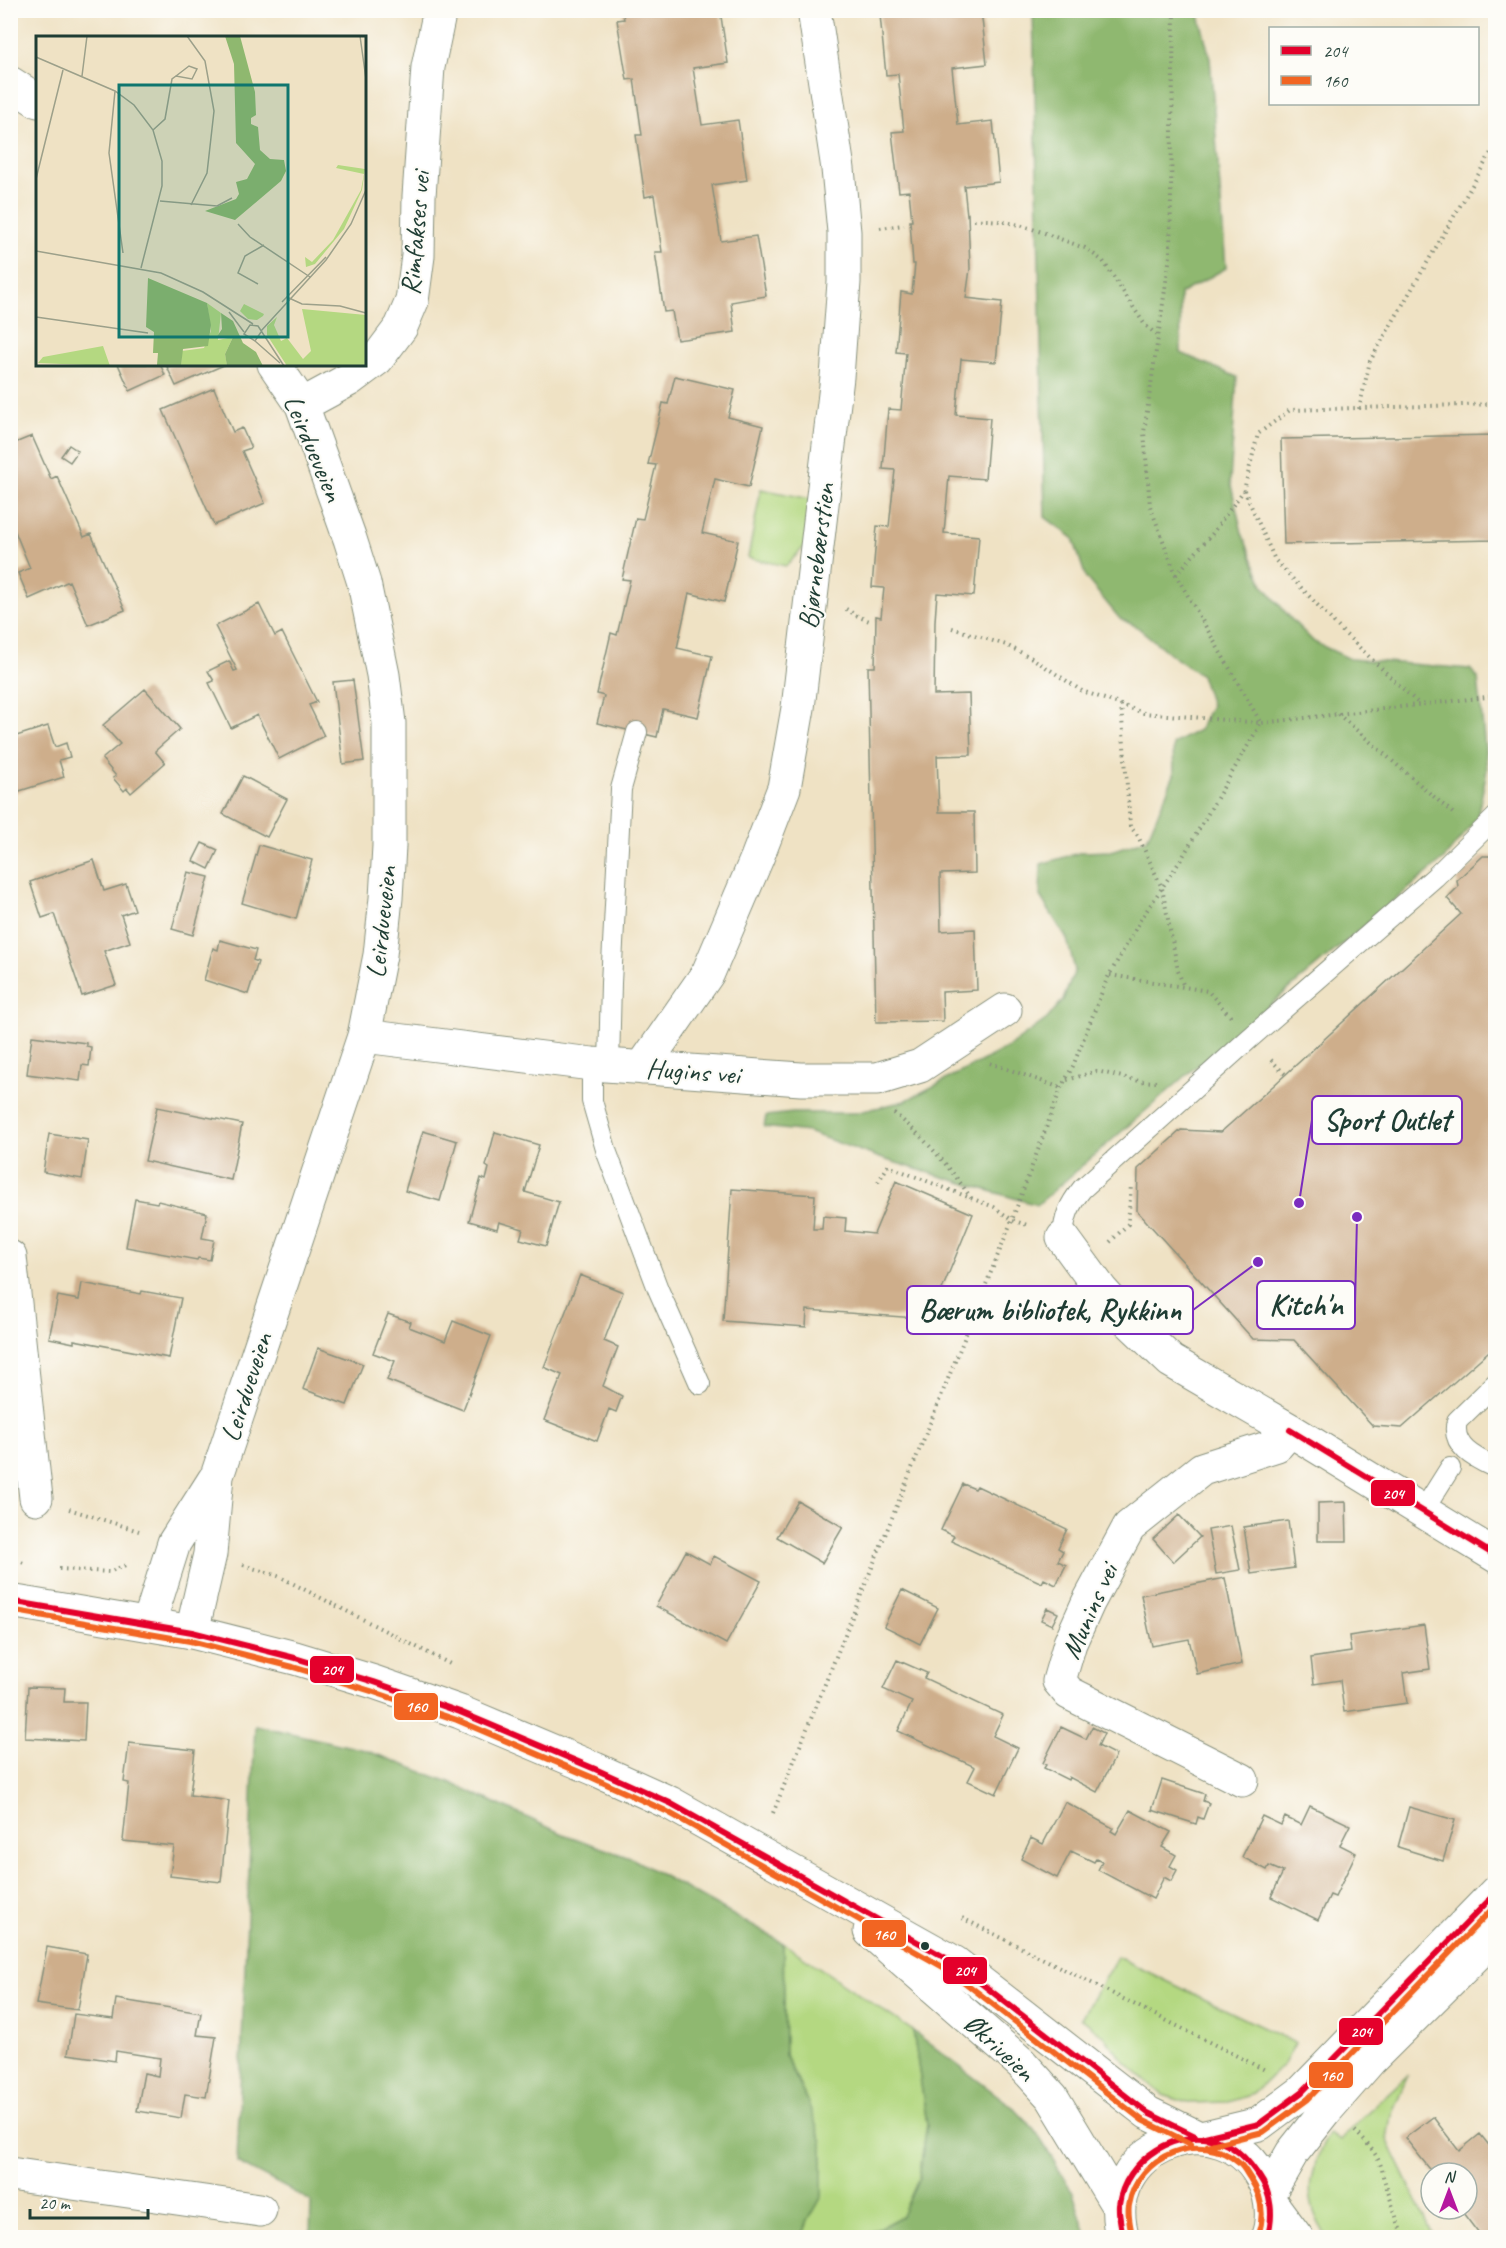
<svg xmlns="http://www.w3.org/2000/svg" width="1506" height="2248" viewBox="0 0 1506 2248" font-family="Caveat,sans-serif">
<style>
.green{fill:#b4d881;stroke:#6a8a5a;stroke-width:1.5}
.forest{fill:#8fb86f;stroke:#577a52;stroke-width:1.5}
.building{fill:#ceae8b}
.lines{fill:none;stroke-linecap:round;stroke-linejoin:round}
.lane-casing{stroke:#87907c;stroke-width:22}
.street-casing{stroke:#87907c;stroke-width:35}
.secondary-casing{stroke:#87907c;stroke-width:35}
.primary-casing{stroke:#87907c;stroke-width:35}
.path{stroke:#87907c;stroke-width:4;stroke-dasharray:1.5 4.5;stroke-linecap:butt}
.lane{stroke:#fff;stroke-width:20}
.street{stroke:#fff;stroke-width:33}
.secondary{stroke:#fff;stroke-width:33}
.primary{stroke:#fff;stroke-width:33}
.bus-1-casing{stroke:#fdfcf7;stroke-width:10}
.bus-2-casing{stroke:#fdfcf7;stroke-width:10}
.bus-1{stroke:#e4002b;stroke-width:6}
.bus-2{stroke:#f26522;stroke-width:6}
.bus-dot{fill:#1f3d34;stroke:#fdfcf7;stroke-width:2}
.labels{text-anchor:middle;dominant-baseline:central;stroke-width:4.5;stroke-linejoin:round;paint-order:stroke}
.street-label{font-size:28px;fill:#1f3d34;stroke:#fdfcf7}
.inset-road{fill:none;stroke:#9ca08a;stroke-width:1.5}
.view{fill:#0f766e;fill-opacity:0.15;stroke:#0f766e;stroke-width:3}
.inset-edge{fill:none;stroke:#1f3d34;stroke-width:3}
.leader{fill:none;stroke:#7b2cbf;stroke-width:2}
.callout-dot{fill:#7b2cbf;stroke:#fdfcf7;stroke-width:2}
.callout{fill:#fdfcf7;stroke:#7b2cbf;stroke-width:2}
.callout-label{font-size:30px;text-anchor:middle;font-weight:bold;fill:#1f3d34}
.line-badge{stroke:#fdfcf7;stroke-width:2}
.badge-label{font-size:16px;text-anchor:middle;font-weight:bold;fill:#fff}
</style>
<rect width="100%" height="100%" fill="#fdfcf7"/>
<filter id="ink" filterUnits="userSpaceOnUse"><feTurbulence type="fractalNoise" baseFrequency=".0167" numOctaves="2"/><feDisplacementMap in="SourceGraphic" scale="12" xChannelSelector="R" yChannelSelector="G"/><feConvolveMatrix kernelMatrix="1 2 1 2 8 2 1 2 1" color-interpolation-filters="sRGB"/></filter>
<filter id="wash" filterUnits="userSpaceOnUse"><feTurbulence type="fractalNoise" baseFrequency=".008" numOctaves="4" result="noise"/><feDisplacementMap in="SourceGraphic" scale="24" xChannelSelector="R" yChannelSelector="G"/><feGaussianBlur stdDeviation="1.35" result="paint"/><feColorMatrix in="noise" values="0 0 0 0 0 0 0 0 0 0 0 0 0 0 0 0 0 1.4 0 .05"/><feComposite in="paint" operator="in"/></filter>
<g filter="url(#wash)">
<rect width="100%" height="100%" fill="#efe2c4"/>
<path class="green" d="M761,489L811,499L805,546L786,566L748,558Z
M783,1943L913,2031L927,2124L919,2178L902,2216L869,2233L868,2237H802L808,2221L822,2196L809,2105L785,2055Z
M1117,1957L1295,2043L1284,2064L1253,2094L1228,2102L1188,2103L1163,2095L1153,2087L1126,2063L1104,2036L1081,2018Z
M1408,2075L1391,2115L1387,2139L1434,2237H1327C1301,2199 1308,2172 1329,2133L1340,2141L1359,2120Z"/>
<path class="forest" d="M1033,11H1198L1210,58L1226,268L1180,294L1181,353L1237,377L1230,481L1242,533L1263,585L1291,619L1314,642L1350,659L1470,669L1478,678L1487,770L1477,818L1444,859L1196,1067L1037,1205L883,1159L808,1132L764,1127L766,1116L793,1113H855L905,1101L1007,1048L1047,1019L1063,1000L1075,970L1067,939L1040,896L1041,864L1082,852L1111,851L1147,839L1174,775L1173,744L1199,730L1211,705L1201,675L1174,657L1136,626L1120,619L1086,578L1073,538L1045,517Z
M255,1725L365,1750L449,1782L563,1834L633,1859L783,1943L785,2055L809,2105L822,2142V2196L808,2221L802,2237H310L311,2201L237,2162Z
M913,2031L1014,2108L1035,2130L1073,2193L1087,2237H868L869,2234L902,2216L919,2178L927,2124Z"/>
<g id="blocks">
<path class="building" d="M622,10H720L728,63L693,68L702,125L738,120L747,180L712,185L721,241L756,236L766,296L731,302L735,332L677,340L672,311L664,312L655,252H662L654,195L645,197L636,135H642L634,79L627,80L617,20L624,19Z
M892,10H981L987,64L952,68L958,125L993,121L999,182L964,186L967,215L968,214L970,269L966,298L1002,302L996,362L961,359L956,415L990,418L985,479L949,476L944,533L979,536L974,596L937,593L935,621L934,695L969,694L971,755L937,756L939,812H974L975,873L940,874L941,931L975,929L977,990L942,992L943,1021L876,1022L868,667H875L876,616L881,617L884,588L872,587L877,526L889,527L895,470L883,469L888,409L901,410L906,353L896,352L901,292L912,294L915,264H913L910,221H912L909,191L899,192L892,132L904,131L898,74L886,75L880,15L892,14Z
M118,364H160L165,375L130,391Z
M174,364H226L176,386L167,367Z
M675,376L735,390L728,417L763,426L749,487L715,479L702,533L738,541L724,602L689,593L677,648L712,656L698,717L663,709L657,737L597,723L604,696L597,694L611,633L617,635L630,580L622,579L636,518L643,519L656,465L648,464L663,403L668,404Z
M214,388L233,432L242,428L251,448L242,451L265,503L214,525L163,410Z
M1496,435V540L1284,544L1281,439Z
M32,436L51,479L57,476L84,537L91,534L125,610L88,625L69,581L29,599L18,573L30,568L10,519V445Z
M69,445L78,451L70,462L61,456Z
M259,604L275,636L282,632L317,702L309,705L324,736L279,759L257,715L231,728L209,683L214,681L208,671L229,661L234,671L237,670L215,626Z
M353,680L364,761L343,764L333,682Z
M145,689L180,729L155,751L165,763L131,793L127,788L124,791L113,778L116,776L102,759L120,744L103,725Z
M48,726L55,747L66,743L70,757L59,760L64,777L10,794V738Z
M243,776L287,799L267,837L223,814Z
M202,843L218,850L209,869L193,861Z
M259,845L312,860L296,919L242,903Z
M1483,856H1492L1496,860V1345L1402,1428L1373,1426L1294,1340L1253,1339L1137,1211L1138,1169L1181,1130L1221,1132L1273,1086L1461,914L1447,898L1458,887L1457,880Z
M94,860L104,891L126,884L135,910L121,915L130,942L104,951L116,985L82,996L54,914L42,918L30,882Z
M188,872L209,877L193,935L172,929Z
M220,940L256,950L253,960L258,962L248,994L204,980L213,948L218,950Z
M32,1036L86,1043V1046L91,1047L89,1066L82,1065L80,1081L27,1074Z
M157,1107L242,1124L231,1180L145,1161Z
M423,1131L457,1141L440,1201L405,1191Z
M495,1132L539,1145L525,1192L559,1202L546,1246L520,1239L523,1229L499,1222L497,1229L469,1221L481,1178L486,1180L489,1168L486,1166Z
M49,1134L88,1140L82,1179L43,1172Z
M896,1181L973,1214L930,1319L807,1310L806,1327L723,1321L732,1189L815,1195L813,1229H822L823,1216L846,1218L845,1231L874,1234Z
M135,1199L157,1203L158,1201L207,1213L202,1238L214,1240L210,1260L198,1258L197,1260L126,1247Z
M580,1275L623,1292L604,1341L618,1347L603,1386L622,1396L616,1412L609,1409L597,1441L544,1420L562,1375L544,1367Z
M82,1283L141,1294L142,1291L181,1298L169,1358L74,1340V1343L49,1338L58,1296L79,1300Z
M388,1314L411,1322L409,1327L445,1341L453,1321L491,1336L463,1410L387,1380L395,1361L373,1353Z
M318,1348L363,1364L347,1405L303,1389Z
M963,1484L975,1489L977,1486L1067,1529L1058,1548L1063,1551L1058,1561L1066,1565L1056,1585L1044,1579L1042,1583L951,1541L954,1536L941,1530Z
M798,1501L843,1527L822,1563L777,1537Z
M1346,1502L1347,1541H1318V1503Z
M1179,1515L1200,1537L1173,1562L1153,1539Z
M1288,1521L1294,1568L1251,1574L1244,1527Z
M1231,1526L1240,1570L1216,1574L1208,1530Z
M686,1551L710,1564L714,1556L761,1581L726,1644L656,1606Z
M1225,1578L1242,1664L1197,1674L1189,1639L1152,1646L1141,1595Z
M902,1590L938,1608L920,1644L884,1626Z
M1047,1608L1058,1613L1052,1625L1041,1620Z
M1424,1625L1430,1669L1403,1673L1407,1703L1344,1712L1340,1680L1314,1684L1311,1658L1351,1652L1349,1636Z
M897,1660L927,1673L924,1678L1003,1715L993,1736L1018,1748L996,1794L968,1781L975,1767L898,1731L912,1702L883,1689Z
M28,1687L65,1688L64,1702H86L84,1741L25,1738Z
M1061,1727L1086,1739L1092,1727L1104,1733L1098,1746L1116,1755L1097,1792L1069,1777L1068,1780L1044,1768L1046,1765L1043,1763Z
M129,1743L195,1750L190,1795L229,1801L221,1882L170,1876L174,1846L123,1841L129,1783L124,1782Z
M1162,1780L1205,1794L1203,1801L1209,1803L1203,1819L1198,1817L1196,1824L1152,1810Z
M1065,1802L1113,1828L1111,1831L1116,1834L1130,1810L1171,1832L1162,1847L1176,1855L1170,1866L1177,1870L1171,1881L1164,1877L1153,1899L1098,1870L1102,1862L1096,1859L1094,1862L1071,1851L1057,1878L1021,1859L1031,1838L1043,1844Z
M1310,1806L1350,1825L1340,1845L1356,1853L1335,1897L1330,1895L1318,1920L1271,1897L1283,1872L1269,1866L1267,1870L1242,1857L1262,1816L1281,1825L1285,1817L1301,1825Z
M1409,1807L1455,1820L1443,1861L1398,1847Z
M47,1947L87,1954L78,2010L36,2004Z
M116,1999L201,2013L197,2035L216,2037L206,2097L185,2094L181,2118L137,2111L144,2073L158,2076L160,2058L116,2051L115,2061L68,2054L74,2014L113,2019Z
M1433,2117L1459,2151L1480,2134L1496,2154V2238H1482L1460,2209H1467V2173H1433L1405,2138Z"/>
</g>
</g>
<g filter="url(#ink)">
<use href="#blocks" fill-opacity="0" stroke="#87907c" stroke-width="1.5"/>
<g class="lines">
<g class="lane-casing">
<path id="lane" d="M592,1064V1101L607,1153L658,1289L700,1384
M609,1065L611,983L621,789L637,732
M1063,1238C1064,1217 1069,1205 1082,1189L1250,1038L1435,877L1496,817
M1496,1383L1457,1421C1450,1447 1477,1459 1496,1468
M1423,1511L1450,1468"/>
</g>
<g class="street-casing">
<path id="street" d="M10,83L38,101
M302,405L350,379L377,359L401,327L412,301L418,256L419,196L428,67L440,10
M364,1036L592,1064L801,1079H877L920,1066L1005,1010
M642,1068L708,973L757,858L784,788L798,708L837,377L844,282V232L838,169L814,10
M1063,1238L1101,1290L1129,1321L1171,1361L1290,1430L1496,1556
M10,1257L36,1498
M149,1623L174,1543L214,1480
M192,1632L210,1554L217,1476L364,1036L380,955L386,898L389,846V723L383,675L364,583L350,539L302,405L274,364
M1242,1780L1069,1693L1059,1681L1070,1643L1088,1603L1129,1527L1202,1469L1277,1445L1290,1430
M10,2174L260,2210"/>
</g>
<g class="secondary-casing">
<path id="secondary" d="M1205,2137L1259,2124L1302,2092L1496,1892
M1269,2193L1292,2153L1327,2109L1370,2060L1496,1935"/>
</g>
<g class="primary-casing">
<path id="primary" d="M10,1601L192,1632L295,1658L374,1682L460,1712L595,1769L670,1803L955,1963L1148,2113L1195,2136
M870,1931L1021,2063L1052,2097L1118,2206
M1271,2203L1297,2238
M1123,2238C1094,2147 1225,2095 1265,2184C1272,2200 1274,2221 1267,2238"/>
</g>
<path class="path" d="M974,220C1015,218 1047,235 1085,248L1103,261L1145,325L1157,335
M880,228L904,225
M1359,409L1370,361L1496,144
M1244,490L1275,560L1342,631L1418,703
M1176,575L1212,534L1244,490L1258,434L1290,410L1496,404
M846,609L859,617L872,622
M952,628L1006,645L1032,658L1082,691L1144,713L1261,723L1496,696
M1121,705L1130,826L1138,836L1162,888L1178,971L1184,987
M1338,714L1455,815
M1110,975L1208,991L1231,1017
M1271,1060L1285,1074
M990,1063L1061,1088
M1067,1080L1097,1071L1139,1081L1156,1082
M894,1113C924,1137 950,1167 971,1198
M878,1182L888,1166L994,1207L1012,1220L1030,1226
M1110,1242L1128,1224L1131,1185
M69,1509L139,1531
M10,1560L25,1563
M243,1565L278,1576L452,1665
M59,1569L109,1572L128,1564
M773,1813L1012,1220L1061,1088L1073,1066L1107,979L1143,916L1182,858L1261,723L1176,575L1150,506L1144,432L1170,256L1174,10
M962,1918L1267,2071
M1355,2131C1367,2143 1382,2158 1383,2176L1403,2238"/>
<use href="#lane" class="lane"/>
<use href="#street" class="street"/>
<use href="#secondary" class="secondary"/>
<use href="#primary" class="primary"/>
<g class="bus-1-casing">
<path id="bus-1" d="M1290,1430L1496,1556
M10,1601L192,1632L295,1658L374,1682L460,1712L595,1769L670,1803L955,1963L1148,2113L1195,2136
M1205,2137L1259,2124L1302,2092L1496,1893
M1123,2238C1122,2228 1118,2215 1119,2205C1124,2160 1179,2124 1223,2143C1240,2150 1249,2162 1259,2176C1272,2194 1274,2217 1267,2238"/>
</g>
<g class="bus-2-casing">
<path id="bus-2" d="M10,1610L190,1641L293,1667L371,1691L457,1720L591,1777L666,1811L950,1971L1142,2120L1191,2144
M1207,2146L1263,2132L1308,2099L1496,1905
M1132,2237C1131,2227 1127,2215 1129,2205C1137,2156 1200,2129 1239,2163C1244,2167 1247,2174 1250,2178C1262,2196 1265,2215 1258,2235"/>
</g>
<use href="#bus-1" class="bus-1"/>
<use href="#bus-2" class="bus-2"/>
</g>
</g>
<circle class="bus-dot" cx="925" cy="1946" r="5"/>
<g class="labels">
<g class="street-label">
<text transform="translate(415 233) rotate(-85)">Rimfakses vei</text>
<text transform="translate(314 448) rotate(67)">Leirdueveien</text>
<text transform="translate(816 556) rotate(-83)">Bjørnebærstien</text>
<text transform="translate(381 922) rotate(-84)">Leirdueveien</text>
<text transform="translate(693 1071) rotate(4)">Hugins vei</text>
<text transform="translate(246 1387) rotate(-72)">Leirdueveien</text>
<text transform="translate(1089 1611) rotate(-66)">Munins vei</text>
<text transform="translate(1000 2047) rotate(43)">Økriveien</text>
</g>
</g>
<g transform="translate(36 36)">
<rect width="330" height="330" fill="#efe2c4"/>
<path d="M302,129L329,133L326,154L308,193L279,228L270,231L269,221L276,226L297,204L325,154L328,138L300,132ZM171,267L185,277L182,304L197,301L189,318L191,329L145,330L146,315L168,312L175,295ZM208,268L228,278L227,280L221,284L212,283L204,275ZM266,273L330,279V330H251L231,299V290L241,281L238,289L245,305L251,302L267,323L275,315ZM67,310L74,330L2,327L7,321Z" fill="#b4d881"/>
<path d="M189,0H204L219,56L220,79L215,82V88L222,91L224,114L234,123L248,124L250,135L245,145L199,184L169,175L200,163L203,158L200,146L211,143L219,128L200,107L198,28ZM112,242L171,267L175,289L172,310L147,313L145,330L121,329L122,317H117L118,296L110,291ZM185,277L197,285L207,307L220,316L227,330H191L189,318L197,301L180,302L186,293Z" fill="#8fb86f"/>
<path class="inset-road" d="M151,0L169,25L178,75L171,137L155,169M324,0L330,43M0,21L79,55L98,69L117,94L126,125V150L105,232M46,40L51,0M79,55L73,117L87,217M117,94L129,83L136,43L140,40L156,43L161,33L153,30L140,40M0,143L27,34M124,165L181,170L196,162M202,188L214,201L274,241M0,215L125,237L167,256L217,288M222,248L202,237L209,220L228,209M253,262L266,268L304,270L330,277M246,266L290,221M193,276L208,296M0,281L112,297M225,295L290,224L315,188L330,154M225,296L219,305L208,298L214,289L222,290L248,330M219,305L244,327"/>
<path class="view" d="M83,49H252V301H83Z"/>
<rect width="330" height="330" class="inset-edge"/>
</g>
<path class="leader" d="M1299 1203L1312 1120M1357 1217L1355 1305M1258 1262L1193 1310"/>
<g class="callout-dot">
<circle cx="1299" cy="1203" r="6"/>
<circle cx="1357" cy="1217" r="6"/>
<circle cx="1258" cy="1262" r="6"/>
</g>
<g class="callout">
<rect x="1312" y="1096" width="150" height="48" rx="6"/>
<rect x="1257" y="1281" width="98" height="48" rx="6"/>
<rect x="907" y="1286" width="286" height="48" rx="6"/>
</g>
<g class="callout-label">
<text x="1387" y="1130">Sport Outlet</text>
<text x="1306" y="1315">Kitch'n</text>
<text x="1050" y="1320">Bærum bibliotek, Rykkinn</text>
</g>
<g class="line-badge">
<rect x="1370" y="1479" width="46" height="28" rx="6" fill="#e4002b"/>
<rect x="309" y="1655" width="46" height="29" rx="6" fill="#e4002b"/>
<rect x="393" y="1692" width="46" height="29" rx="6" fill="#f26522"/>
<rect x="861" y="1919" width="46" height="29" rx="6" fill="#f26522"/>
<rect x="942" y="1956" width="46" height="29" rx="6" fill="#e4002b"/>
<rect x="1338" y="2017" width="46" height="29" rx="6" fill="#e4002b"/>
<rect x="1308" y="2061" width="46" height="28" rx="6" fill="#f26522"/>
</g>
<g class="badge-label">
<text x="1393" y="1499">204</text>
<text x="332" y="1675">204</text>
<text x="416" y="1712">160</text>
<text x="884" y="1940">160</text>
<text x="965" y="1976">204</text>
<text x="1361" y="2037">204</text>
<text x="1331" y="2081">160</text>
</g>
<rect width="1506" height="2248" fill="none" stroke="#fdfcf7" stroke-width="36"/>
<rect x="1269" y="27" width="210" height="78" fill="#fdfcf7" stroke="#a4b0a9" stroke-width="1.5"/>
<rect x="1281" y="46" width="30" height="9" fill="#e4002b" stroke="#a4b0a9" stroke-width="1.5"/>
<text x="1323" y="57" font-size="18" fill="#1f3d34">204</text>
<rect x="1281" y="76" width="30" height="9" fill="#f26522" stroke="#a4b0a9" stroke-width="1.5"/>
<text x="1323" y="87" font-size="18" fill="#1f3d34">160</text>
<g transform="translate(1449 2191)"><circle r="28" fill="#fdfcf7" stroke="#a4b0a9" stroke-width="1.5"/>
<path d="M0-4.5L10 22L0 15L-10 22Z" fill="#b5179e"/>
<text y="-9" font-size="16" font-weight="bold" text-anchor="middle" fill="#1f3d34">N</text>
</g>
<path d="M30 2209v9h118v-9" fill="none" stroke="#1f3d34" stroke-width="3"/>
<text x="39" y="2209" font-size="18" fill="#1f3d34" stroke="#fdfcf7" stroke-width="4.5" paint-order="stroke">20 m</text>
</svg>
